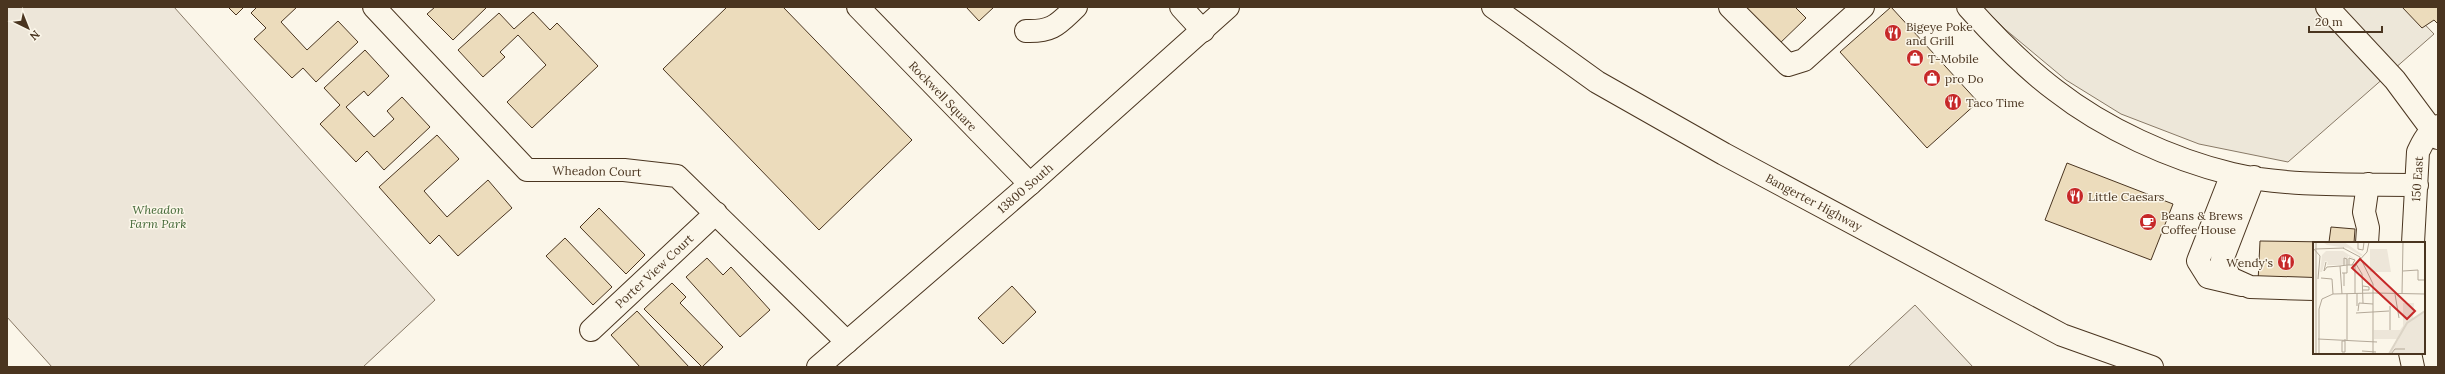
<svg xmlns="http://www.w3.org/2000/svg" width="2445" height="374" viewBox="0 0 2445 374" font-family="Lora,serif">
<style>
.green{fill:#ede6d9;stroke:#887966}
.parking{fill:#ede7d9;stroke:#887966}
.building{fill:#ecdcbc;stroke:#4a3520}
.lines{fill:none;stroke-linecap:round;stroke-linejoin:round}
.minor-casing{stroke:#4a3520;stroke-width:24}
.major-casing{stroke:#4a3520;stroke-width:24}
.minor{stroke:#fbf6e9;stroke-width:22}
.major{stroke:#fbf6e9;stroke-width:22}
.labels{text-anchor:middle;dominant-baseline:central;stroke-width:3;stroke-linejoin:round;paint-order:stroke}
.poi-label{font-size:12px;fill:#4a3520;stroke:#fbf6e9;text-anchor:start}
.street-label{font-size:12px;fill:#4a3520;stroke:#fbf6e9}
.park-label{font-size:12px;font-style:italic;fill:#436837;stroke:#fbf6e9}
.inset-river{fill:none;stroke:#dcd4c6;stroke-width:2}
.inset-road{fill:none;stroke:#b4a999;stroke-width:1}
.view{fill:#c62828;fill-opacity:0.15;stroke:#c62828;stroke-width:2}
.inset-edge{fill:none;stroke:#4a3520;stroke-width:2}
</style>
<rect width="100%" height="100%" fill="#fbf6e9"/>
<path class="green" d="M7,7H174L435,300L363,367H52L7,317Z
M1915,305L1973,367H1848Z"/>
<path class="parking" d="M1983,7H2408L2434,34L2288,162L2199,144L2121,114L2066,80L2006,30Z"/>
<path class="building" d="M228,7H244L236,15Z
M257,7H297L281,22L307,50L338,21L358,42L316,82L303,68L292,78L254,39L266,28L251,13Z
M435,7H487L453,40L427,14Z
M727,7H783L912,140L819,230L663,69Z
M966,7H994L979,21Z
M1741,7H1795L1806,18L1778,45Z
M1891,7L1978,102L1927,148L1840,52Z
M2402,7H2438V24L2434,20L2422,28Z
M533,12L550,30L557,23L598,66L532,128L507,102L546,65L518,35L500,52L505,57L483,77L458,50L499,13L514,29Z
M365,50L389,76L368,96L364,91L346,107L374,137L394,119L387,111L402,97L430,127L384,170L367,151L356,162L320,124L340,105L324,88Z
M437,135L459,159L424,191L447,217L488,180L512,208L458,256L439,235L430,244L379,187Z
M2067,163L2173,204L2151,260L2045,220Z
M599,208L645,255L626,274L580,227Z
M2331,227L2355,229L2354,243H2314V283L2258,282L2260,241L2329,242Z
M565,238L612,287L593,305L546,256Z
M707,258L723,275L731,267L770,310L740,337L686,277Z
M672,283L686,297L680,303L723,347L702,367L644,309Z
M1012,286L1036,312L1003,344L978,318Z
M637,311L689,367H640L611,335Z"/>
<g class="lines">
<g class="minor-casing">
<path id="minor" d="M374,7L527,170H624L677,176L847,342
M858,7L1030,184
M1181,7L1203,31
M1730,7L1788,65L1804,60L1863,7
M1968,7C1995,37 2023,66 2055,90C2105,129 2171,159 2232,174C2287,187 2359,184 2417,185
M2327,7L2395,80L2438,138
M1026,31C1053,32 1058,24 1076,7
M2232,174L2198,261L2208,277L2242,285
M2254,177L2222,260L2230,278L2250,287L2314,289
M2367,243L2368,228L2364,212L2368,184
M2413,243L2418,152C2423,141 2428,132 2438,126
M591,330L716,213
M2410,353L2413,367"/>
</g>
<g class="major-casing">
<path id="major" d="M1493,7L1597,82L1724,154L2062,335L2152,367
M818,367L1030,184L1228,7"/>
</g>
<use href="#minor" class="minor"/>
<use href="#major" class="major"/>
</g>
<defs>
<g id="restaurant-disc" transform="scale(0.9)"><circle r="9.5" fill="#c62828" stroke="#fbf6e9"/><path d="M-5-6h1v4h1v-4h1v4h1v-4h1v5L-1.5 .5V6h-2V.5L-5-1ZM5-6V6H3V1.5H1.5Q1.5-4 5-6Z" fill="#fff"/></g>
<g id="shop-disc" transform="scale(0.9)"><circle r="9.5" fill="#c62828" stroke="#fbf6e9"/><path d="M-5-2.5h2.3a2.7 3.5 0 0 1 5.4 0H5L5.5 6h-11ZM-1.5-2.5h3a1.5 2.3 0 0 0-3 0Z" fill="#fff"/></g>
<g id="cafe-disc" transform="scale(0.9)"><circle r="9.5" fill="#c62828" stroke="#fbf6e9"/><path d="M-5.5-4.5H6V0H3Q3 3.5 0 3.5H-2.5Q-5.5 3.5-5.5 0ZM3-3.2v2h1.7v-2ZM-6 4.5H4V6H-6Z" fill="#fff"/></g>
</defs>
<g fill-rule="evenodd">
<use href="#restaurant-disc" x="1893" y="33"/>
<use href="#shop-disc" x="1915" y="58"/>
<use href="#shop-disc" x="1932" y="78"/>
<use href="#restaurant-disc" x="1953" y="102"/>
<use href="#restaurant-disc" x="2075" y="196"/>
<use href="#cafe-disc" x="2148" y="222"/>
<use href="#restaurant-disc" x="2286" y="262"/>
</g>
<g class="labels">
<g class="poi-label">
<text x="1906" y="26">Bigeye Poke<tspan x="1906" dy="14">and Grill</tspan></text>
<text x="1928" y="58">T-Mobile</text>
<text x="1945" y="78">pro Do</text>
<text x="1966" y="102">Taco Time</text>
<text x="2088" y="196">Little Caesars</text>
<text x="2161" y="215">Beans &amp; Brews<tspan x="2161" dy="14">Coffee House</tspan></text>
<text x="2273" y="262" text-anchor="end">Wendy's</text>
</g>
<g class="street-label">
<text transform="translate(943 96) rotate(46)">Rockwell Square</text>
<text transform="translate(597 171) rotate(1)">Wheadon Court</text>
<text transform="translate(2417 179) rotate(-86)">150 East</text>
<text transform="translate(1025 188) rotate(-41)">13800 South</text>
<text transform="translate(1814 202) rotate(28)">Bangerter Highway</text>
<text transform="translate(654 271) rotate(-43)">Porter View Court</text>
</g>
<g class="park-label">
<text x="158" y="209">Wheadon<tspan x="158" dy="14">Farm Park</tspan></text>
</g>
</g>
<g transform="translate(2313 242)">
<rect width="112" height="112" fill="#fbf6e9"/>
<path d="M10,0H31L50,13L48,14L35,6L14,3ZM57,7H74L78,30H57ZM13,9H30L44,18L35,14V22L27,23H14L15,20L12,19L9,30H7L9,13ZM90,61H101L100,77L112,68V112H76L86,97H61V88H87L90,84Z" fill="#ede6d9"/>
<path class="inset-river" d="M76,112L94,81L112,69"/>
<path class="inset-road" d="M3,0V112M45,0V7L50,8L51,0M0,6L7,14L5,37M30,6L47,15L60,42V112M2,7L31,6M13,20L11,29L14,25L27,24L29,52M43,22L49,32L50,61M36,23V16L42,18L39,23M42,23L54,10L56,0M27,24L34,23V17L31,16V23M90,29L105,28V38H112M29,31H34V23H42M31,31V44M8,36L19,37L20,52M50,44L56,45V48H50M61,51L112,52M42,52V23M82,52L86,76M89,52L90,0M44,64V51M77,64V88M45,69L46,61L60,62M43,71L76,69M5,97L64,100M32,97V110H29V99H32M34,98V52M49,109L63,110M6,112V67L9,57L20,52L61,51M78,112L82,107H92"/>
<path class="view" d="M47,17L102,69L94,77L39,26Z"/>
<rect width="112" height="112" class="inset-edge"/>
</g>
<rect width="2445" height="374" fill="none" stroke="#4a3520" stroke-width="16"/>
<g transform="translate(28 28) rotate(137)" stroke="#fbf6e9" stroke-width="3" paint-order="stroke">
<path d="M0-3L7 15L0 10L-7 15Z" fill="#4a3520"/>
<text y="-6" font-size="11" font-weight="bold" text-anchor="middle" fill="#4a3520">N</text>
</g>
<path d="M2309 26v6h73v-6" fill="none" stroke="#4a3520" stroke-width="2"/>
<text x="2315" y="26" font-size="12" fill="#4a3520" stroke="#fbf6e9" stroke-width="3" paint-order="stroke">20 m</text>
</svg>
